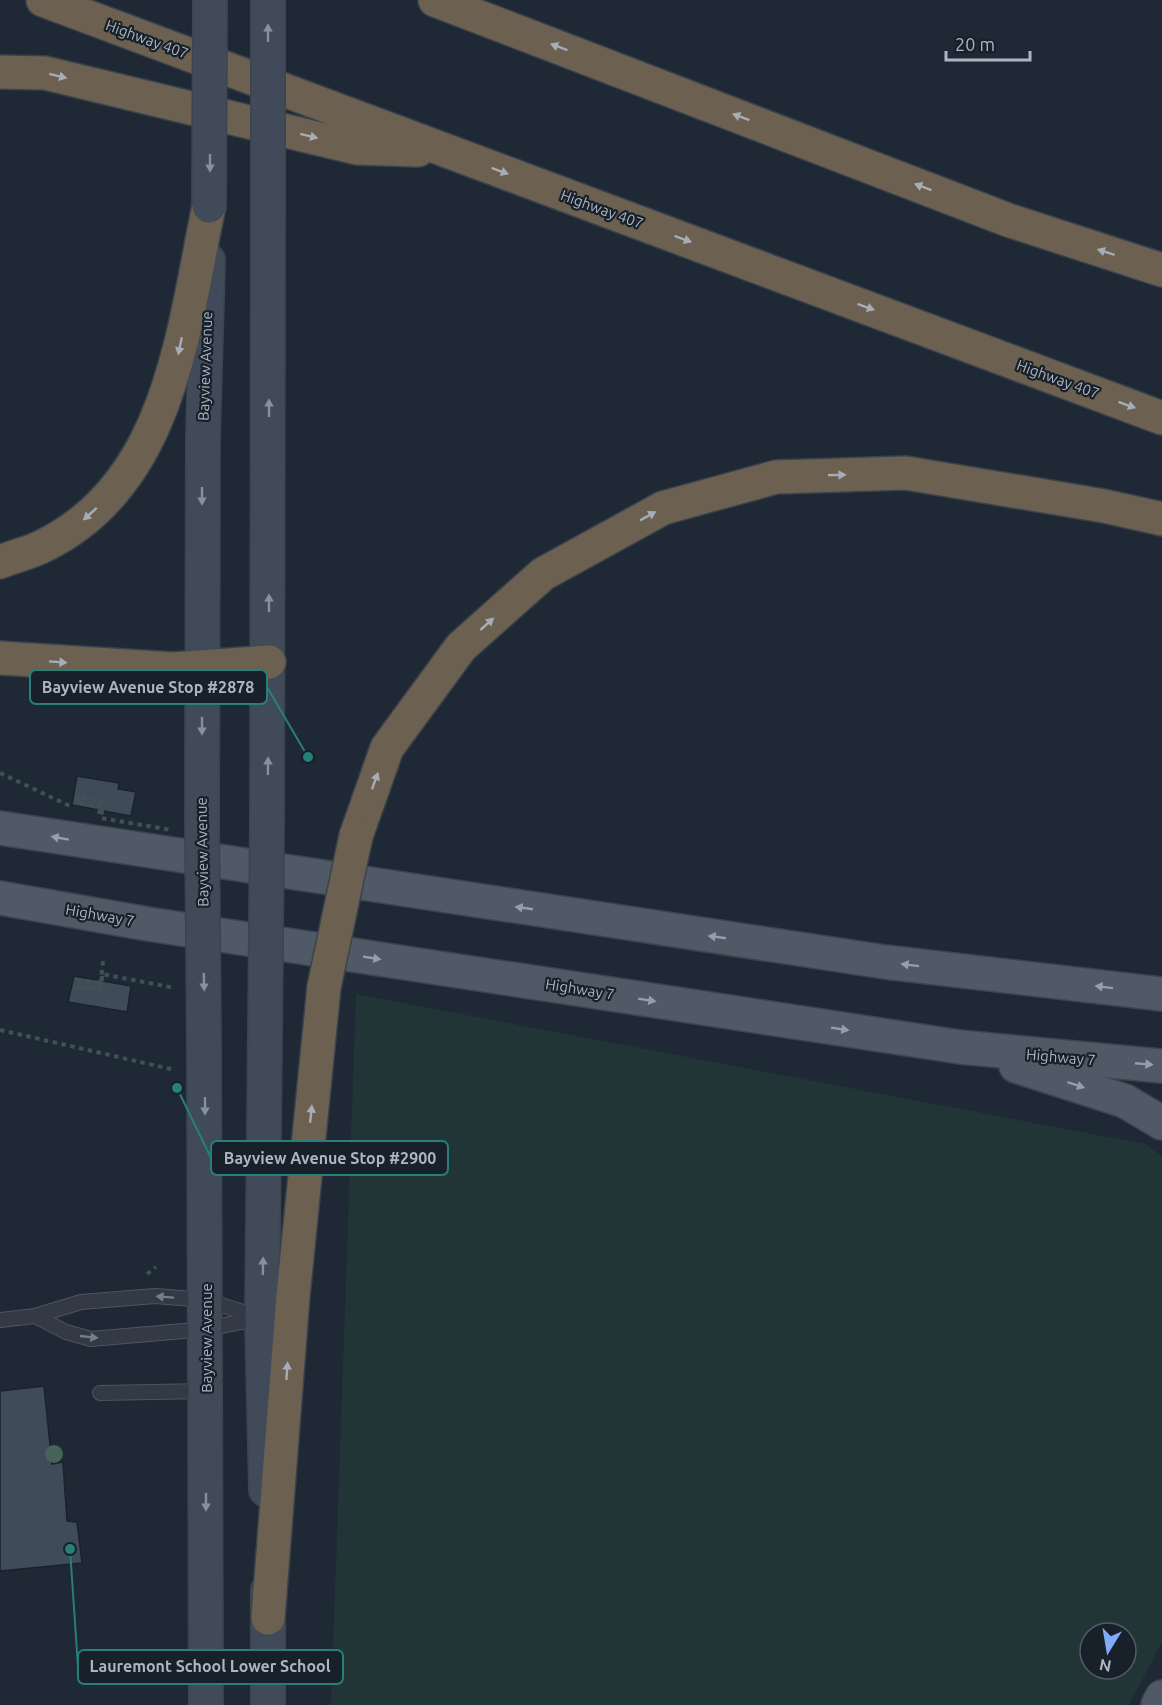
<svg xmlns="http://www.w3.org/2000/svg" width="1162" height="1705" viewBox="0 0 1162 1705" font-family="Ubuntu,sans-serif">
<style>
.green{fill:#213436;fill-rule:evenodd}
.building{fill:#404b5a;stroke:#1a222c;stroke-width:1.5}
.lines{fill:none;stroke-linecap:round;stroke-linejoin:round}
.service-casing{stroke:#4d5561;stroke-width:16}
.secondary-casing{stroke:#3c444f;stroke-width:36}
.primary-casing{stroke:#3c444f;stroke-width:36}
.motorway-casing{stroke:#3a424d;stroke-width:36}
.path{stroke:#3f5154;stroke-width:4;stroke-dasharray:4.5 4.5;stroke-linecap:butt}
.service{stroke:#333a46;stroke-width:14}
.secondary{stroke:#414a59;stroke-width:33}
.primary{stroke:#505966;stroke-width:33}
.motorway{stroke:#6c6150;stroke-width:33}
.secondary-bridge-casing{stroke:#3c444f;stroke-width:36;stroke-linecap:butt}
.motorway-bridge-casing{stroke:#3a424d;stroke-width:36;stroke-linecap:butt}
.path-bridge{stroke:#3f5154;stroke-width:4;stroke-dasharray:4.5 4.5;stroke-linecap:butt}
.secondary-bridge{stroke:#414a59;stroke-width:33}
.motorway-bridge{stroke:#6c6150;stroke-width:33}
.tree{fill:#466355}
.oneway{fill:#87909e}
.oneway2{fill:#a6adb8}
.oneway3{fill:#959eac}
.oneway4{fill:#767e8b}
.labels{text-anchor:middle;dominant-baseline:central;stroke-width:4.5;stroke-linejoin:round;paint-order:stroke}
.street-label{font-size:15px;fill:#acb5c3;stroke:#18202a}
.leader{fill:none;stroke:#277f7b;stroke-width:2}
.callout-dot{fill:#277f7b;stroke:#18202a;stroke-width:2}
.callout{fill:#18202a;stroke:#277f7b;stroke-width:2}
.callout-label{font-size:16px;text-anchor:middle;font-weight:bold;fill:#acb5c3}
</style>
<rect width="100%" height="100%" fill="#1f2835"/>
<path class="green" d="M356,994L1145,1144L1162,1156V1642L1129,1705H331ZM1090,1633H1126V1669H1090Z"/>
<path class="building" d="M77,776L119,783L118,789L136,792L131,816L72,805Z
M74,976L131,986L127,1012L68,1002Z
M44,1386L52,1464L63,1462L67,1521L77,1522L82,1563L0,1571V1391Z"/>
<g class="lines">
<g class="service-casing">
<path id="service" d="M35,1316L66,1332L91,1339L206,1329L261,1318
M0,1320L35,1316L81,1302L155,1296L206,1300L262,1318
M100,1393L206,1391"/>
</g>
<g class="secondary-casing">
<path id="secondary" d="M202,819L203,437L208,260
M267,824L268,217
M265,1035L262,1318L266,1490
M204,1047L206,1705
M268,1590V1705"/>
</g>
<g class="primary-casing">
<path id="primary" d="M0,828L885,962L1162,994
M0,898L148,924L960,1047L1162,1066
M1016,1066L1125,1101L1162,1123
M1158,1705L1162,1697"/>
</g>
<g class="motorway-casing">
<path id="motorway" d="M43,0L1162,418
M435,0L1008,220L1162,270
M0,72L45,73L357,148L418,150
M0,562C14,556 30,553 43,546C171,484 183,329 209,206
M0,658L173,669L269,662
M356,836L387,748L461,647L543,574L663,508L776,477L906,473L1104,506L1162,519
M268,1618L293,1296L324,987"/>
</g>
<path class="path" d="M0,773L70,806
M99,814L101,801L78,797L77,802L103,806L104,801L78,796L76,802L103,807L102,810
M103,961L100,990L78,986L79,980L101,984V990L77,987L78,980L102,983V974L175,988
M0,1030L175,1070
M147,1274L156,1267"/>
<use href="#service" class="service"/>
<use href="#secondary" class="secondary"/>
<use href="#primary" class="primary"/>
<use href="#motorway" class="motorway"/>
<g class="secondary-bridge-casing">
<path id="secondary-bridge" d="M268,0V217
M209,206L210,0
M202,819L204,1047
M265,1035L267,824"/>
</g>
<g class="motorway-bridge-casing">
<path id="motorway-bridge" d="M324,987L356,836"/>
</g>
<path class="path-bridge" d="M102,810L101,818L172,830"/>
<use href="#secondary-bridge" class="secondary-bridge"/>
<use href="#motorway-bridge" class="motorway-bridge"/>
</g>
<circle class="tree" cx="54" cy="1454" r="9"/>
<defs><path id="oneway-solid" d="M-6-.8H1V-3.2L6.5 0L1 3.2V.8H-6Z" transform="scale(1.5)"/></defs>
<g class="oneway">
<use href="#oneway-solid" transform="translate(268 33) rotate(-90)"/>
<use href="#oneway-solid" transform="translate(210 163) rotate(90)"/>
<use href="#oneway-solid" transform="translate(269 408) rotate(-90)"/>
<use href="#oneway-solid" transform="translate(202 496) rotate(90)"/>
<use href="#oneway-solid" transform="translate(269 603) rotate(-90)"/>
<use href="#oneway-solid" transform="translate(202 726) rotate(90)"/>
<use href="#oneway-solid" transform="translate(268 766) rotate(-89)"/>
<use href="#oneway-solid" transform="translate(204 982) rotate(89)"/>
<use href="#oneway-solid" transform="translate(205 1106) rotate(90)"/>
<use href="#oneway-solid" transform="translate(263 1266) rotate(-89)"/>
<use href="#oneway-solid" transform="translate(206 1502) rotate(90)"/>
</g>
<g class="oneway2">
<use href="#oneway-solid" transform="translate(559 47) rotate(-159)"/>
<use href="#oneway-solid" transform="translate(58 76) rotate(14)"/>
<use href="#oneway-solid" transform="translate(741 117) rotate(-159)"/>
<use href="#oneway-solid" transform="translate(309 136) rotate(14)"/>
<use href="#oneway-solid" transform="translate(500 171) rotate(20)"/>
<use href="#oneway-solid" transform="translate(923 187) rotate(-159)"/>
<use href="#oneway-solid" transform="translate(683 239) rotate(20)"/>
<use href="#oneway-solid" transform="translate(1106 252) rotate(-162)"/>
<use href="#oneway-solid" transform="translate(866 307) rotate(20)"/>
<use href="#oneway-solid" transform="translate(180 346) rotate(102)"/>
<use href="#oneway-solid" transform="translate(1127 405) rotate(20)"/>
<use href="#oneway-solid" transform="translate(837 475) rotate(-1)"/>
<use href="#oneway-solid" transform="translate(90 514) rotate(138)"/>
<use href="#oneway-solid" transform="translate(648 516) rotate(-29)"/>
<use href="#oneway-solid" transform="translate(487 624) rotate(-42)"/>
<use href="#oneway-solid" transform="translate(58 662) rotate(4)"/>
<use href="#oneway-solid" transform="translate(375 781) rotate(-70)"/>
<use href="#oneway-solid" transform="translate(311 1114) rotate(-84)"/>
<use href="#oneway-solid" transform="translate(287 1371) rotate(-86)"/>
</g>
<g class="oneway3">
<use href="#oneway-solid" transform="translate(60 838) rotate(-170)"/>
<use href="#oneway-solid" transform="translate(524 908) rotate(-172)"/>
<use href="#oneway-solid" transform="translate(717 937) rotate(-172)"/>
<use href="#oneway-solid" transform="translate(372 958) rotate(9)"/>
<use href="#oneway-solid" transform="translate(910 965) rotate(-173)"/>
<use href="#oneway-solid" transform="translate(1104 987) rotate(-173)"/>
<use href="#oneway-solid" transform="translate(647 1000) rotate(9)"/>
<use href="#oneway-solid" transform="translate(840 1029) rotate(9)"/>
<use href="#oneway-solid" transform="translate(1144 1064) rotate(5)"/>
<use href="#oneway-solid" transform="translate(1076 1085) rotate(18)"/>
</g>
<g class="oneway4">
<use href="#oneway-solid" transform="translate(165 1297) rotate(-176)"/>
<use href="#oneway-solid" transform="translate(89 1337) rotate(6)"/>
</g>
<g class="labels">
<g class="street-label">
<text transform="translate(147 39) rotate(20)">Highway 407</text>
<text transform="translate(602 209) rotate(20)">Highway 407</text>
<text transform="translate(205 366) rotate(-88)">Bayview Avenue</text>
<text transform="translate(1058 379) rotate(20)">Highway 407</text>
<text transform="translate(202 852) rotate(-91)">Bayview Avenue</text>
<text transform="translate(100 915) rotate(10)">Highway 7</text>
<text transform="translate(580 989) rotate(9)">Highway 7</text>
<text transform="translate(1061 1057) rotate(5)">Highway 7</text>
<text transform="translate(206 1338) rotate(-90)">Bayview Avenue</text>
</g>
</g>
<path class="leader" d="M308 757L267 687M177 1088L211 1158M70 1549L78 1667"/>
<g class="callout-dot">
<circle cx="308" cy="757" r="6"/>
<circle cx="177" cy="1088" r="6"/>
<circle cx="70" cy="1549" r="6"/>
</g>
<g class="callout">
<rect x="30" y="670" width="237" height="34" rx="6"/>
<rect x="211" y="1141" width="237" height="34" rx="6"/>
<rect x="78" y="1650" width="265" height="34" rx="6"/>
</g>
<g class="callout-label">
<text x="148" y="693">Bayview Avenue Stop #2878</text>
<text x="330" y="1164">Bayview Avenue Stop #2900</text>
<text x="210" y="1672">Lauremont School Lower School</text>
</g>
<g transform="translate(1108 1651) rotate(191)"><circle r="28" fill="#18202a" stroke="#535c67" stroke-width="1.5"/>
<path d="M0-4.5L10 22L0 15L-10 22Z" fill="#7facf6"/>
<text y="-9" font-size="16" font-weight="bold" text-anchor="middle" fill="#acb5c3">N</text>
</g>
<path d="M946 51v9h84v-9" fill="none" stroke="#acb5c3" stroke-width="3"/>
<text x="955" y="51" font-size="18" fill="#acb5c3" stroke="#18202a" stroke-width="4.5" paint-order="stroke">20 m</text>
</svg>
